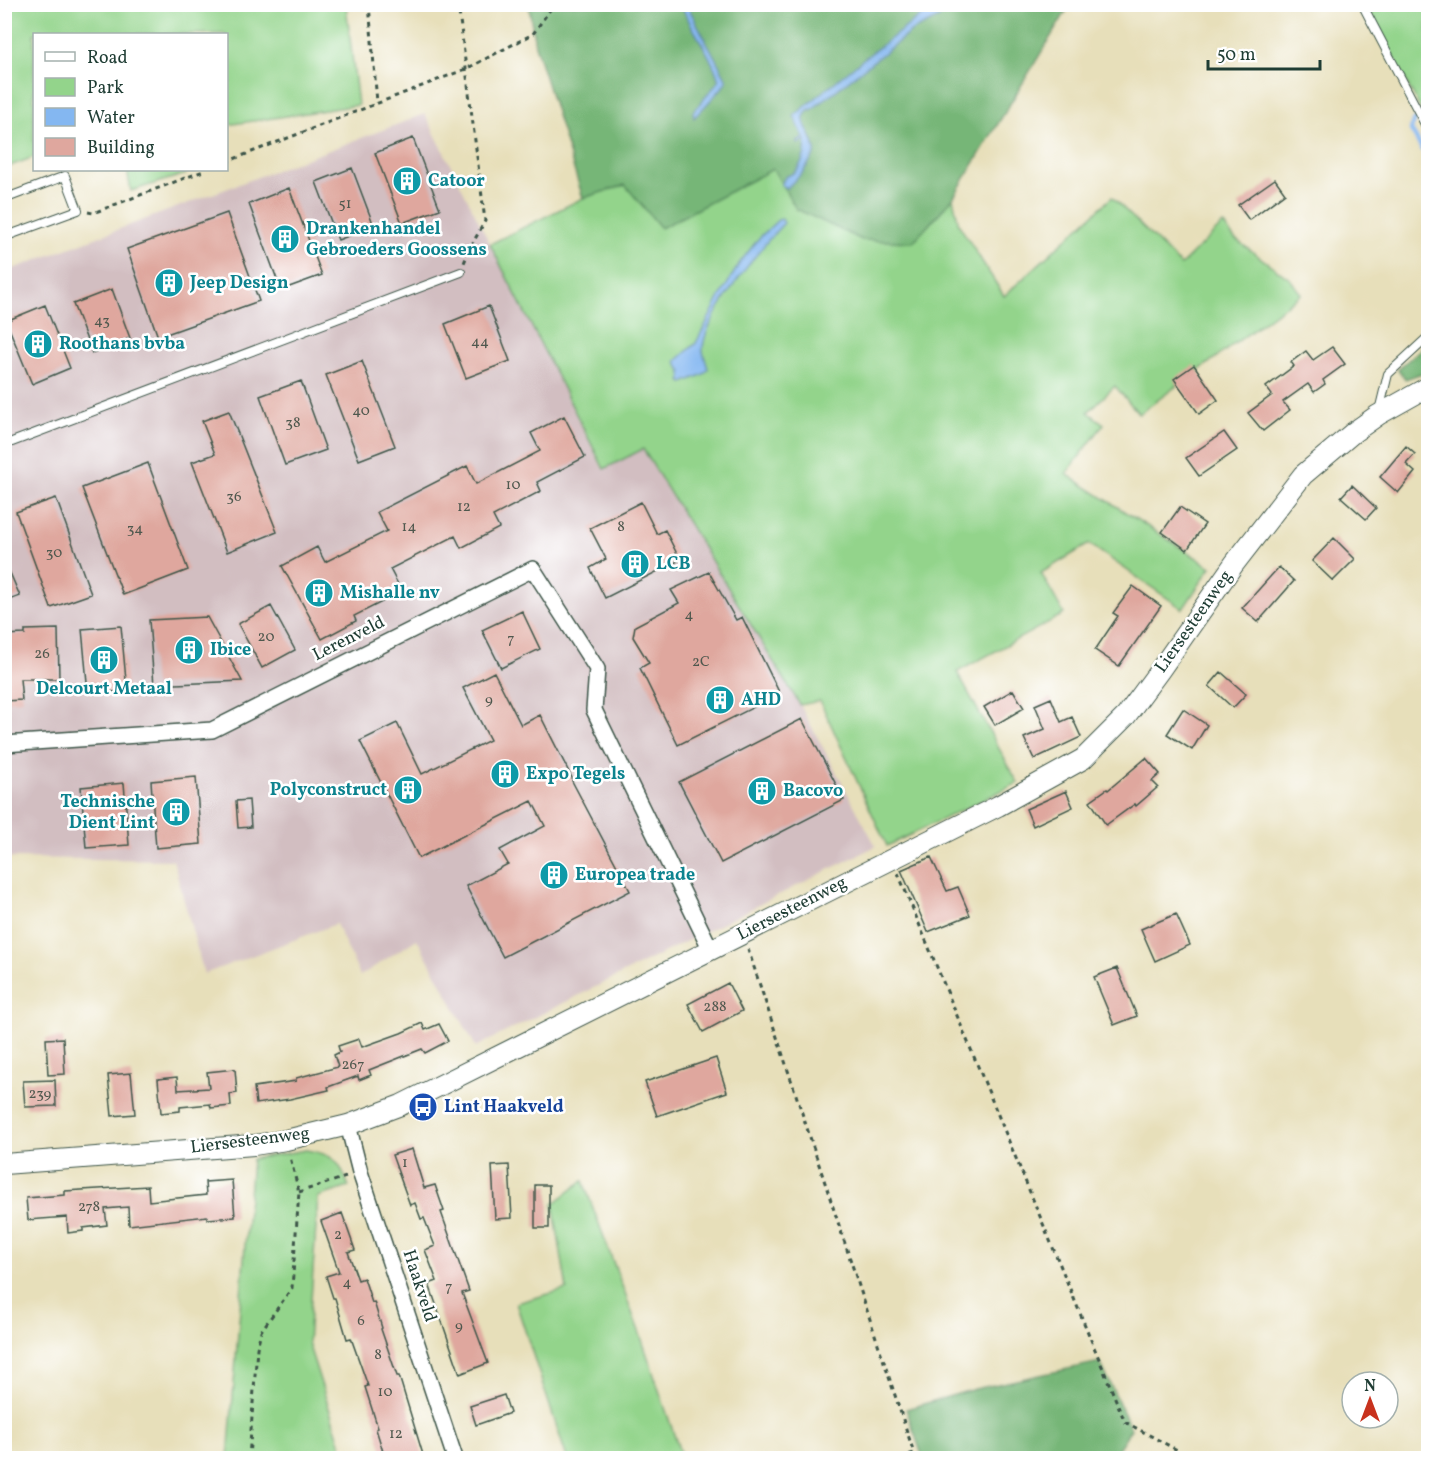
<svg xmlns="http://www.w3.org/2000/svg" width="1433" height="1463" viewBox="0 0 1433 1463" font-family="Vollkorn,serif">
<style>
.industrial{fill:#d2bec1}
.green{fill:#93d48b;stroke:#598860;stroke-width:1.5}
.forest{fill:#76b677;stroke:#4a7a56;stroke-width:1.5}
.water{fill:#84b7f1;stroke:#527a92;stroke-width:1.5}
.lines{fill:none;stroke-linecap:round;stroke-linejoin:round}
.stream{stroke:#84b7f1;stroke-width:4.5}
.building{fill:#dfa79e}
.service-casing{stroke:#3d5548;stroke-width:10}
.minor-casing{stroke:#3d5548;stroke-width:18}
.tertiary-casing{stroke:#3d5548;stroke-width:22}
.path{stroke:#3d5548;stroke-width:3;stroke-dasharray:4.5 4.5;stroke-linecap:butt}
.service{stroke:#fff;stroke-width:8}
.minor{stroke:#fff;stroke-width:15}
.tertiary{stroke:#fff;stroke-width:20}
.labels{text-anchor:middle;dominant-baseline:central;stroke-width:5;stroke-linejoin:round;paint-order:stroke}
.number-label{font-size:15px;fill:#4f584e}
.culture-label{font-size:18px;font-weight:bold;fill:#0d838f;stroke:#fff;text-anchor:start}
.street-label{font-size:18px;fill:#1f3d34;stroke:#fff}
.transit-label{font-size:18px;font-weight:bold;fill:#164399;stroke:#fff;text-anchor:start}
</style>
<rect width="100%" height="100%" fill="#fff"/>
<filter id="ink" filterUnits="userSpaceOnUse"><feTurbulence type="fractalNoise" baseFrequency=".0167" numOctaves="2"/><feDisplacementMap in="SourceGraphic" scale="12" xChannelSelector="R" yChannelSelector="G"/><feConvolveMatrix kernelMatrix="1 2 1 2 8 2 1 2 1" color-interpolation-filters="sRGB"/></filter>
<filter id="wash" filterUnits="userSpaceOnUse"><feTurbulence type="fractalNoise" baseFrequency=".008" numOctaves="4" result="noise"/><feDisplacementMap in="SourceGraphic" scale="24" xChannelSelector="R" yChannelSelector="G"/><feGaussianBlur stdDeviation="1.35" result="paint"/><feColorMatrix in="noise" values="0 0 0 0 0 0 0 0 0 0 0 0 0 0 0 0 0 1.4 0 .05"/><feComposite in="paint" operator="in"/></filter>
<g filter="url(#wash)">
<rect width="100%" height="100%" fill="#e7dfba"/>
<path class="industrial" d="M425,114L603,469L642,449L800,705L876,846L476,1047L417,939L360,976L336,924L204,974L173,860L5,858V272Z"/>
<path class="green" d="M5,4L346,5L358,105L227,125L226,34H34V157L5,168Z
M529,5L914,241L953,198L959,225L1004,296L1112,197L1181,265L1223,224L1235,239L1291,280L1301,294L1198,371L1175,379L1178,385L1139,414L1115,386L1088,412L1104,424L1066,474L1211,567L1183,609L1089,544L1041,573L1064,614L957,672L1018,783L887,846L820,701L800,705L643,449L604,469L490,244L583,198L625,185L535,45Z
M1366,5H1428V111L1423,114Z
M127,170H185L186,174L131,191Z
M306,1150C334,1154 340,1161 349,1187L318,1197L308,1343L345,1458H228L252,1159Z
M583,1181L640,1334L682,1458H567L516,1303L567,1289L553,1204Z"/>
<path class="forest" d="M529,5H1070L953,198L913,242L862,240L796,209L773,169L661,228L625,185L583,198L535,45Z
M1428,343V371L1405,379L1398,369Z
M1100,1362L1131,1429L1112,1458H923L906,1409L975,1389Z"/>
<path class="water" d="M681,5H687L727,80L722,88L694,118L693,112L719,81C711,53 692,31 681,5Z
M941,5H949L939,18L912,31L811,110L809,109C807,112 805,114 804,117C801,125 817,140 815,154L803,172L787,188L781,185L785,177C801,172 807,154 805,140L799,144L797,142L804,138L794,116L858,63L925,13Z
M782,219L784,223C763,244 701,321 703,351C704,357 707,364 708,369L704,374L683,383L681,381L682,373L676,361L696,343L721,295L739,264L759,238L778,220Z"/>
<g class="lines">
<path class="stream" d="M1415,120L1413,121L1411,130L1428,159"/>
</g>
<g id="blocks">
<path class="building" d="M413,138L440,209L402,223L375,153Z
M352,168L374,226L338,240L316,182Z
M1275,179L1285,193L1249,220L1238,205Z
M289,188L322,275L281,290L249,204Z
M227,213L259,301L158,337L127,249Z
M112,289L130,338L92,353L73,304Z
M45,305L70,368L32,384L6,321Z
M489,306L510,361L466,378L445,324Z
M1332,347L1345,364L1323,380L1325,384L1314,392L1308,384L1283,402L1290,410L1263,431L1248,413L1272,395L1266,387L1294,366L1291,362L1306,351L1313,360Z
M362,361L395,446L359,460L326,375Z
M1194,365L1218,400L1199,414L1174,379Z
M301,381L326,450L285,465L260,396Z
M229,411L277,532L227,552L192,462L215,454L202,421Z
M564,416L585,457L537,482L541,491L493,516L499,528L461,548L455,536L390,569L402,592L354,616L356,621L322,639L282,566L317,547L325,562L387,531L377,512L467,466L476,484L540,451L531,433Z
M1224,432L1237,450L1199,476L1186,458Z
M1406,446L1415,454L1406,464L1415,472L1398,493L1380,477Z
M148,463L188,570L123,595L82,488Z
M1352,485L1376,508L1366,519L1341,497Z
M56,498L91,594L51,608L16,512Z
M641,502L657,534L665,530L680,560L605,598L590,568L606,559L590,528Z
M1180,507L1205,524L1187,550L1162,532Z
M1334,538L1355,559L1333,581L1312,561Z
M4,559L20,596L4,602Z
M1279,567L1294,581L1258,622L1242,608Z
M709,572L736,620L742,617L780,694L678,745L640,668L649,663L633,637L635,626L679,603L671,590Z
M1133,586L1161,606L1119,666L1095,650L1118,616L1113,613Z
M271,606L295,650L262,668L238,624Z
M522,611L540,649L501,668L482,630Z
M207,617L242,681L154,685L149,620Z
M121,626L127,691L88,693L82,629Z
M58,629L59,679H20L22,700L4,701V635L25,634V630Z
M494,672L521,725L540,715L573,780L572,781L630,891L503,957L466,886L508,864L500,850L545,826L532,801L419,858L360,741L397,723L422,774L490,740L463,688Z
M1221,672L1246,694L1233,708L1209,686Z
M1013,690L1024,708L995,725L984,707Z
M1051,698L1061,722L1072,717L1081,737L1034,759L1024,738L1045,729L1035,705Z
M1183,709L1207,725L1192,750L1167,734Z
M802,719L844,800L721,863L679,782Z
M1146,758L1160,774L1152,781L1158,787L1136,806L1135,804L1106,825L1090,801L1107,789L1108,790Z
M196,777L201,844L156,848L151,781Z
M124,783L129,845L86,848L81,787Z
M1066,791L1073,807L1033,826L1026,809Z
M249,800L251,827L238,828L236,801Z
M931,857L947,891L958,887L970,915L928,932L901,870Z
M1176,914L1190,945L1155,961L1141,929Z
M1117,968L1137,1016L1114,1025L1094,977Z
M728,983L742,1011L703,1032L688,1004Z
M422,1023L425,1030L439,1024L448,1041L425,1053L422,1049L369,1070L371,1075L359,1080L358,1076L328,1087L329,1090L290,1099L256,1104L254,1087L296,1081V1078L338,1067L334,1055L340,1052L338,1046L359,1039L362,1047L401,1033Z
M63,1038L65,1074L48,1075L46,1039Z
M716,1058L727,1092L657,1116L645,1082Z
M235,1069L237,1093L230,1094L231,1106L211,1108L210,1104L180,1107V1111L161,1113L158,1079L177,1077L178,1090L209,1088L207,1072Z
M131,1073L135,1114L112,1116L108,1075Z
M55,1080L56,1106L25,1107L23,1081Z
M412,1149L424,1188L435,1185L444,1211L441,1212L469,1291L462,1293L488,1363L460,1374L429,1284L437,1281L425,1250L435,1246L424,1218L421,1219L415,1203L410,1205L392,1155Z
M509,1165L512,1218L495,1219L492,1166Z
M232,1180L235,1217L207,1219V1216L129,1225L128,1207L105,1209L107,1225L83,1228V1231L68,1233L67,1217L28,1220L26,1198L65,1195V1191L148,1186L149,1201L206,1195L205,1182Z
M535,1185H549V1228H535Z
M342,1213L355,1250L348,1252L358,1280L364,1278L372,1303L374,1302L382,1328L381,1329L397,1376H399L424,1458H385L376,1429L378,1428L365,1387L368,1386L351,1338L347,1339L335,1298H333L326,1276L339,1272L321,1221Z
M504,1395L510,1413L476,1425L470,1406Z"/>
</g>
</g>
<g filter="url(#ink)">
<use href="#blocks" fill-opacity="0" stroke="#3d5548" stroke-width="1.5"/>
<g class="lines">
<g class="service-casing">
<path id="service" d="M1362,4L1428,130
M4,199L65,176L78,210L4,237
M1379,411L1388,374L1428,337
M4,445L461,272"/>
</g>
<g class="minor-casing">
<path id="minor" d="M4,744L212,730L533,569L597,669L594,710L711,950
M348,1125L360,1172L455,1458"/>
</g>
<g class="tertiary-casing">
<path id="tertiary" d="M4,1164L254,1145L286,1140L348,1125L401,1105L998,806L1083,759L1126,716L1160,670L1234,564L1303,475L1354,432L1378,415L1428,387"/>
</g>
<path class="path" d="M369,4L377,103
M458,4L485,221L470,248L464,263
M758,4L772,7L778,4
M226,162L466,69L533,34L554,4
M88,212L93,213L206,170
M898,873L1125,1422L1192,1458
M748,949L914,1453L899,1458
M299,1192L346,1177
M249,1458L257,1348L261,1331L292,1288L299,1192L290,1157"/>
<use href="#service" class="service"/>
<use href="#minor" class="minor"/>
<use href="#tertiary" class="tertiary"/>
</g>
</g>
<defs>
<g id="building-disc" transform="scale(1.5)"><circle r="9.5" fill="#0f9aa8" stroke="#fff"/><path d="M-4-6H4V6H1V3H-1V6H-4ZM-2.5-4.3h1.7v1.8h-1.7ZM.8-4.3h1.7v1.8H.8ZM-2.5-1h1.7V.8h-1.7ZM.8-1h1.7V.8H.8Z" fill="#fff"/></g>
<g id="bus-disc" transform="scale(1.5)"><circle r="9.5" fill="#1a4fb4" stroke="#fff"/><path d="M-5-6H5V4H4V6H2V4H-2V6H-4V4H-5ZM-3.5-4V0h7V-4ZM-3.5 1.2v1.5H-2V1.2ZM2 1.2v1.5H3.5V1.2Z" fill="#fff"/></g>
</defs>
<g fill-rule="evenodd">
<use href="#building-disc" x="407" y="181"/>
<use href="#building-disc" x="285" y="239"/>
<use href="#building-disc" x="169" y="283"/>
<use href="#building-disc" x="38" y="344"/>
<use href="#building-disc" x="635" y="564"/>
<use href="#building-disc" x="319" y="593"/>
<use href="#building-disc" x="189" y="650"/>
<use href="#building-disc" x="104" y="660"/>
<use href="#building-disc" x="720" y="700"/>
<use href="#building-disc" x="505" y="774"/>
<use href="#building-disc" x="408" y="790"/>
<use href="#building-disc" x="762" y="791"/>
<use href="#building-disc" x="176" y="812"/>
<use href="#building-disc" x="554" y="875"/>
<use href="#bus-disc" x="423" y="1107"/>
</g>
<g class="labels">
<g class="number-label">
<text x="345" y="204">51</text>
<text x="102" y="321">43</text>
<text x="480" y="342">44</text>
<text x="361" y="411">40</text>
<text x="293" y="423">38</text>
<text x="513" y="485">10</text>
<text x="234" y="497">36</text>
<text x="464" y="507">12</text>
<text x="409" y="527">14</text>
<text x="621" y="527">8</text>
<text x="135" y="529">34</text>
<text x="54" y="553">30</text>
<text x="689" y="615">4</text>
<text x="266" y="637">20</text>
<text x="511" y="639">7</text>
<text x="42" y="654">26</text>
<text x="701" y="662">2C</text>
<text x="489" y="700">9</text>
<text x="715" y="1007">288</text>
<text x="353" y="1065">267</text>
<text x="40" y="1094">239</text>
<text x="405" y="1163">1</text>
<text x="89" y="1207">278</text>
<text x="338" y="1235">2</text>
<text x="347" y="1283">4</text>
<text x="449" y="1287">7</text>
<text x="361" y="1321">6</text>
<text x="459" y="1326">9</text>
<text x="378" y="1355">8</text>
<text x="385" y="1392">10</text>
<text x="396" y="1434">12</text>
</g>
<g class="culture-label">
<text x="428" y="181">Catoor</text>
<text x="306" y="229">Drankenhandel<tspan x="306" dy="21">Gebroeders Goossens</tspan></text>
<text x="190" y="283">Jeep Design</text>
<text x="59" y="344">Roothans bvba</text>
<text x="656" y="564">LCB</text>
<text x="340" y="593">Mishalle nv</text>
<text x="210" y="650">Ibice</text>
<text x="104" y="689" text-anchor="middle">Delcourt Metaal</text>
<text x="741" y="700">AHD</text>
<text x="526" y="774">Expo Tegels</text>
<text x="387" y="790" text-anchor="end">Polyconstruct</text>
<text x="783" y="791">Bacovo</text>
<text x="155" y="802" text-anchor="end">Technische<tspan x="155" dy="21">Dient Lint</tspan></text>
<text x="575" y="875">Europea trade</text>
</g>
<g class="street-label">
<text transform="translate(1194 622) rotate(-55)">Liersesteenweg</text>
<text transform="translate(349 639) rotate(-27)">Lerenveld</text>
<text transform="translate(792 909) rotate(-27)">Liersesteenweg</text>
<text transform="translate(250 1141) rotate(-7)">Liersesteenweg</text>
<text transform="translate(419 1286) rotate(72)">Haakveld</text>
</g>
<g class="transit-label">
<text x="444" y="1107">Lint Haakveld</text>
</g>
</g>
<rect width="1433" height="1463" fill="none" stroke="#fff" stroke-width="24"/>
<rect x="33" y="33" width="195" height="138" fill="#ffffff" stroke="#a5b1ae" stroke-width="1.5"/>
<rect x="45" y="52" width="30" height="9" fill="#ffffff" stroke="#a5b1ae" stroke-width="1.5"/>
<text x="87" y="63" font-size="18" fill="#1f3d34">Road</text>
<rect x="45" y="78" width="30" height="18" fill="#93d48b" stroke="#a5b1ae" stroke-width="1.5"/>
<text x="87" y="93" font-size="18" fill="#1f3d34">Park</text>
<rect x="45" y="108" width="30" height="18" fill="#84b7f1" stroke="#a5b1ae" stroke-width="1.5"/>
<text x="87" y="123" font-size="18" fill="#1f3d34">Water</text>
<rect x="45" y="138" width="30" height="18" fill="#dfa79e" stroke="#a5b1ae" stroke-width="1.5"/>
<text x="87" y="153" font-size="18" fill="#1f3d34">Building</text>
<g transform="translate(1370 1400)"><circle r="28" fill="#ffffff" stroke="#a5b1ae" stroke-width="1.5"/>
<path d="M0-4.5L10 22L0 15L-10 22Z" fill="#c8321e"/>
<text y="-9" font-size="16" font-weight="bold" text-anchor="middle" fill="#1f3d34">N</text>
</g>
<path d="M1208 60v9h112v-9" fill="none" stroke="#1f3d34" stroke-width="3"/>
<text x="1217" y="60" font-size="18" fill="#1f3d34" stroke="#ffffff" stroke-width="4.5" paint-order="stroke">50 m</text>
</svg>
